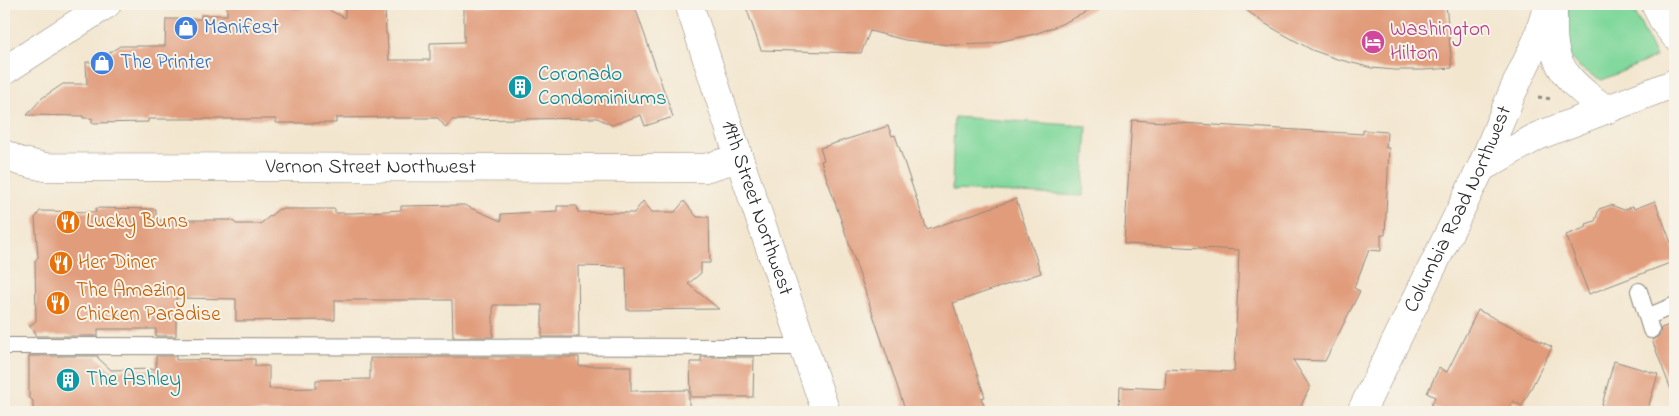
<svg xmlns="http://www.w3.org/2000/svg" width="1679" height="416" viewBox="0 0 1679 416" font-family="'Indie Flower',sans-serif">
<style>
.green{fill:#81d89c;stroke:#568264}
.building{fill:#e19c7c}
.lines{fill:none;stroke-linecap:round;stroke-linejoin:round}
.service-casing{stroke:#8f887d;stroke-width:18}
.minor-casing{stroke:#8f887d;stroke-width:29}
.secondary-casing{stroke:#8f887d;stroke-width:29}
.primary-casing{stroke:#8f887d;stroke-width:29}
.path{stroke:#8f887d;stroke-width:3;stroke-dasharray:4 4;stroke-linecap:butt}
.service{stroke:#fff;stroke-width:16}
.minor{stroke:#fff;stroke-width:28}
.secondary{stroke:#fff;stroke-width:28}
.primary{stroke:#fff;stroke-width:28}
.labels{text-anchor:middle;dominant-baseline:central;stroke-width:4;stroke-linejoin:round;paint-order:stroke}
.shop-label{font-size:21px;fill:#366cbe;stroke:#f7f3e8;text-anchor:start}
.hotel-label{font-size:21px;fill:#b23c85;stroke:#f7f3e8;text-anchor:start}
.culture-label{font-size:21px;fill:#0d838f;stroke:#f7f3e8;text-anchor:start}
.street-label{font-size:21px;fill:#2b2b2b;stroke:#f7f3e8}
.food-label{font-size:21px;fill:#c56008;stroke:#f7f3e8;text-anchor:start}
</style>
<rect width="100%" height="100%" fill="#f7f3e8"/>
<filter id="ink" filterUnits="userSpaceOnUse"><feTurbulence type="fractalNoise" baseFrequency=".02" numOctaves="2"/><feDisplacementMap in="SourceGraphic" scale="10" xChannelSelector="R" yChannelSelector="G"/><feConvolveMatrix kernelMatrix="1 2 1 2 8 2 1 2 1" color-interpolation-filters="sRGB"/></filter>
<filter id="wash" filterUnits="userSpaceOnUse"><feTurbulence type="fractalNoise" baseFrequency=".0096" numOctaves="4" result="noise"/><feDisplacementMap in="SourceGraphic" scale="20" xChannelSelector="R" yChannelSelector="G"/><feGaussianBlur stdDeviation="1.12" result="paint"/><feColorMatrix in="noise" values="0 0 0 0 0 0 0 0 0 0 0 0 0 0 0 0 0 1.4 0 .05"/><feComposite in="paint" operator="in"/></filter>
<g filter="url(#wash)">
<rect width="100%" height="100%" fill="#f3e6cf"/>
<path class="green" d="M1569,4H1631L1656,57L1602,80C1583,71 1563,60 1563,35C1563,25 1567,14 1569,4Z
M954,117L1087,126L1083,196L952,190Z"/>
<g id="blocks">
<path class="building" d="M227,4H295V9L321,6L345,18V6L385,5L386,34H387L389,60H430V43L464,42V5L634,4L673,117L645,126L641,115L612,125L597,118L451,120L446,128L438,118H394V117L336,118V123H276V119H148V122L92,123V118H83V116L27,115L42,98L63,84H87L86,62H95L120,46H165L166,19H201V15H227Z
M745,4H1104L1059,25L1035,34L988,44L949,45L905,40L870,31L861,53L761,50Z
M1238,4H1389L1423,5L1446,4L1452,68L1424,70H1395L1372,68L1337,59L1312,50L1283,34L1264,23Z
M1132,120L1363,134V130L1387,132L1386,148H1389L1385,235H1381V251L1369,250L1354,288L1360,291L1325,361L1293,360L1310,387L1298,412H1119L1120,387L1165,389L1166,369L1234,372L1237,307L1239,250L1124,244Z
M888,126L892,136L895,135L927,230L1016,199L1041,273L953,303L985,397L981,398L987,412H906L821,161L824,160L820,148Z
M643,201L652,212H675L684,201L697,217H709L710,263H701V273L688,284L719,309L627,310L626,267L578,266L579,337H542V305H493V337H453L452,300H335V320L236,321V299L176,298V336H156V329H98V336H35V331L29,326L36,321L35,261L38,257L35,218L40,211L96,212V208L156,209V220H232L236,224H260L279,209H335V213H354L401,210V206L464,205L501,221V214L557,211V206H577L578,212L634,213Z
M1655,201L1675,253V261L1589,294L1566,235L1587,227L1586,224L1595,221L1599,209L1611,205L1624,210L1633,206L1634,209Z
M1478,310L1552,347L1522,406L1513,401L1507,412H1444L1431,406L1435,397L1427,393L1439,368L1447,372Z
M1675,323V394L1673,395L1652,340L1659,336L1661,328Z
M29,356H98V358L111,370L156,369V356H176V360L255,359V366H269V389L316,388V380L370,379V358H428V357H579V366H631V391L689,390V412H33V401L29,397Z
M701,357H754L753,397H691L690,362H701Z
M1614,361L1658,374L1647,412H1600Z"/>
</g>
</g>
<g filter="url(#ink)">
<use href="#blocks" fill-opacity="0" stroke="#8f887d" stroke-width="1"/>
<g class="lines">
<g class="service-casing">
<path id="service" d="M1639,291L1651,330
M1647,317L1675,305
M4,346L804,347"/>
</g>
<g class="minor-casing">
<g id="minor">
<path id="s1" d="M689,4L739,158L826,412"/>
<path id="s2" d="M4,154L19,161L45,167L685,168H705L739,158"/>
</g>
</g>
<g class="secondary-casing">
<g id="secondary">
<path d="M1553,10C1553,27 1552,45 1558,60C1566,81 1589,96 1606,110"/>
<path d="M1481,168L1538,136L1675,83"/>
<path id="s3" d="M1361,412L1481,168L1513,91L1537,40L1548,4"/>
</g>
</g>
<g class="primary-casing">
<path id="primary" d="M1655,4L1664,22L1675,36
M4,71L107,4"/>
</g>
<path class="path" d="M1538,97L1552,99"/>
<use href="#service" class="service"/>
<use href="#minor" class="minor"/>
<use href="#secondary" class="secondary"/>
<use href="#primary" class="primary"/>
</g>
</g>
<defs>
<g id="shop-disc" transform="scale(1.25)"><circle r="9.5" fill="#3f7fe0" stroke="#f7f3e8"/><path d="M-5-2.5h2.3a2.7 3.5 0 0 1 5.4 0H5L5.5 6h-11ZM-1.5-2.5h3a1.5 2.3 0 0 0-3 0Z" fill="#fff"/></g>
<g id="hotel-disc" transform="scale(1.25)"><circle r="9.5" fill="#d1479c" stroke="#f7f3e8"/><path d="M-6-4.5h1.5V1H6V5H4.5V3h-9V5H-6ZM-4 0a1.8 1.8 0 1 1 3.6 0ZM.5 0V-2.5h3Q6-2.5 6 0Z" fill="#fff"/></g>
<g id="building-disc" transform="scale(1.25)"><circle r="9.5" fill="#0f9aa8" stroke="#f7f3e8"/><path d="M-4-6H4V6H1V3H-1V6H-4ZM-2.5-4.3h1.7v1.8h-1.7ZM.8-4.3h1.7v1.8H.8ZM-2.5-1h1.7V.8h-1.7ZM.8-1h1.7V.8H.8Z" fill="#fff"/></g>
<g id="restaurant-disc" transform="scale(1.25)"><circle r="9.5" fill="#e8710a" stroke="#f7f3e8"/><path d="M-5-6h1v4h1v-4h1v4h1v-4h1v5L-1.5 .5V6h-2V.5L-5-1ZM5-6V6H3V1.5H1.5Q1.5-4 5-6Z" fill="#fff"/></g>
</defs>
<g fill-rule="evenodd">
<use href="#shop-disc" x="186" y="28"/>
<use href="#hotel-disc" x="1373" y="42"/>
<use href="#shop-disc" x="102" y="63"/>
<use href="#building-disc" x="520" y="87"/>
<use href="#restaurant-disc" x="68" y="222"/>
<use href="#restaurant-disc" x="61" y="263"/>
<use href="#restaurant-disc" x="58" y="303"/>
<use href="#building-disc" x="68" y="380"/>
</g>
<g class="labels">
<g class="shop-label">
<text x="204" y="28">Manifest</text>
<text x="120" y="63">The Printer</text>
</g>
<g class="hotel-label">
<text x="1390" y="30">Washington<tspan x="1390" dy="24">Hilton</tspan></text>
</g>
<g class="culture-label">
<text x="538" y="75">Coronado<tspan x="538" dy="24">Condominiums</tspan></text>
<text x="86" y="380">The Ashley</text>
</g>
<g class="street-label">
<text stroke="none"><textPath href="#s2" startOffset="369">Vernon Street Northwest</textPath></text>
<text stroke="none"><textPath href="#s1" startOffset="215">19th Street Northwest</textPath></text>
<text stroke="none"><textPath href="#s3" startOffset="225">Columbia Road Northwest</textPath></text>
</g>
<g class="food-label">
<text x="86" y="222">Lucky Buns</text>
<text x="78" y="263">Her Diner</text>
<text x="76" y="291">The Amazing<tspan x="76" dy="24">Chicken Paradise</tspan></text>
</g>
</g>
<rect width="1679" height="416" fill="none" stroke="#f7f3e8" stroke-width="20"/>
</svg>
